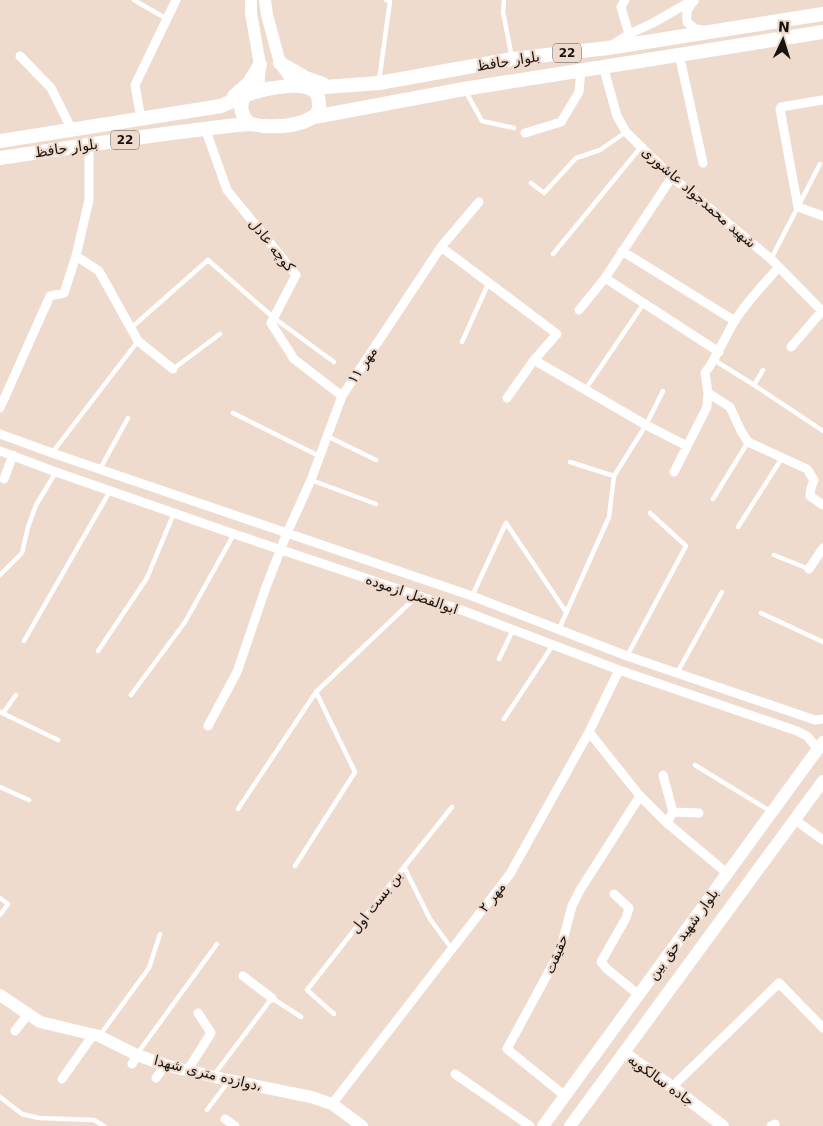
<svg xmlns="http://www.w3.org/2000/svg" width="823" height="1126" viewBox="0 0 823 1126" font-family="'DejaVu Sans','Noto Naskh Arabic',sans-serif">
<style>
.lines{fill:none;stroke-linecap:round;stroke-linejoin:round}
.lane{stroke:#fff;stroke-width:4.5}
.street{stroke:#fff;stroke-width:9}
.secondary{stroke:#fff;stroke-width:12}
.primary{stroke:#fff;stroke-width:14}
.labels{text-anchor:middle;dominant-baseline:central;stroke-width:4.5;stroke-linejoin:round;paint-order:stroke}
.shield{fill:#efdbce;stroke:#594e48;stroke-width:1}
.shield-label{font-size:12px;font-weight:bold;fill:#19120e}
.street-label{font-size:14px;fill:#19120e;stroke:#efdbce}
</style>
<rect width="100%" height="100%" fill="#efdbce"/>
<g class="lines">
<path class="lane" d="M134,0L167,19
M504,0L503,12L512,58
M379,81L390,1L386,0
M466,92L482,121L514,128
M531,183L544,193L576,158L600,150L626,132
M553,254L641,147
M771,259L820,164
M131,328L208,260L274,318L334,362
M462,342L489,282
M714,360L754,385L823,431
M173,369L220,334
M754,385L763,370
M585,390L644,303
M233,413L319,456
M327,436L376,460
M52,453L138,341
M570,462L614,476
M100,469L128,418
M311,480L376,504
M713,499L748,442
M506,523L566,612
M738,527L782,458
M774,555L809,569
M0,575L22,553L28,527L36,505L56,472
M472,596L506,523
M761,613L823,642
M559,629L609,517L614,476L646,425L663,391
M24,641L110,491
M98,651L147,578L174,513
M627,656L686,546L650,513
M499,659L513,630
M677,673L722,592
M131,695L185,622L234,534
M0,712L58,740
M3,713L16,695
M504,719L553,645
M695,765L770,811
M0,787L29,800
M238,809L316,692L417,596
M295,866L355,772L316,692
M404,867L452,807
M0,898L8,904L0,915
M334,1014L307,990L404,867L430,919L452,949
M100,1035L149,968L160,934
M137,1054L217,944
M214,1075L272,998L301,1017
M0,1097L22,1114L39,1118L94,1120L104,1126
M207,1110L228,1082"/>
<path class="street" d="M625,0L621,7L629,34
M694,1C687,8 686,13 687,22L695,29L703,30
M612,45L629,34L653,23L693,0
M679,54L703,163
M20,56L51,88L72,130
M603,66L617,116L626,132L672,177L771,259L823,312
M823,100L781,107L780,109L798,207L823,216
M141,119L135,85L176,0
M205,128L227,190L296,275L271,323L294,359L342,396
M525,133L561,122L579,92L581,69
M441,247L557,334L534,360
M622,251L735,321
M76,256L99,271L138,341L173,369
M605,278L719,352
M579,310L605,278L672,177
M791,347L822,311
M708,393L730,407L741,431L748,442L807,469L814,480L811,488L810,496L823,505
M507,398L534,360L646,425L687,446
M0,408L50,296L64,293L76,256L89,200V145
M0,434L52,453L472,596L627,656L815,720L823,719
M0,451L56,472L234,534L464,611L619,670L797,731L807,736L818,749
M674,472L707,407L708,393L705,373C717,357 724,339 734,322C746,302 763,285 779,267
M4,479L13,455
M809,569L823,548
M208,726L237,672L266,587L287,533L311,480L342,396L441,247L479,202
M589,732L640,796L667,823L728,874
M663,775L673,812L667,823
M673,812L699,813
M795,820L823,840
M614,894L629,908L626,918L601,962L607,969L639,995
M243,976L272,998
M15,1031L28,1014
M132,1064L137,1055
M187,1071L211,1033L198,1013
M455,1074L530,1126
M156,1078L165,1065
M62,1079L93,1035
M672,1087L779,983L823,1028
M565,1096L507,1049L560,951L572,906L580,890L640,796
M332,1104L510,874L589,732L619,670
M225,1119L235,1126
M771,1126L775,1124"/>
<path class="secondary" d="M251,0V13L260,65L258,91
M265,0L267,15L280,63L296,86
M0,995L40,1022L99,1036L137,1055L165,1065L228,1080L311,1097L332,1104L362,1126
M624,1053L672,1087L723,1126
M543,1126L823,742
M570,1126L823,781"/>
<path class="primary" d="M280,63L306,78L323,84
M311,88L379,83L512,59L608,48L823,14
M234,96L249,83L260,65
M314,117L464,89L823,32
M0,141L221,106L244,96
M0,158C68,148 136,137 204,129C219,127 234,125 249,124C254,124 259,126 264,126C280,127 299,126 313,117C320,113 320,105 318,97C313,76 259,90 244,96C239,106 241,118 251,124"/>
</g>
<g class="labels">
<g class="shield">
<rect x="553" y="43.5" width="28" height="19" rx="4"/>
<rect x="111" y="130.5" width="28" height="19" rx="4"/>
</g>
<g class="shield-label">
<text x="567" y="53">22</text>
<text x="125" y="140">22</text>
</g>
<g class="street-label">
<text transform="translate(508 61) rotate(-9)">بلوار حافظ</text>
<text transform="translate(66 148) rotate(-8)">بلوار حافظ</text>
<text transform="translate(699 197) rotate(41)">شهید محمدجواد عاشوری</text>
<text transform="translate(272 245) rotate(51)">کوچه عادل</text>
<text transform="translate(362 365) rotate(-56)">مهر ۱۱</text>
<text transform="translate(412 594) rotate(19)">ابوالفضل ازموده</text>
<text transform="translate(492 897) rotate(-52)">مهر ۲</text>
<text transform="translate(376 902) rotate(-52)">بن بست اول</text>
<text transform="translate(683 934) rotate(-54)">بلوار شهید حق بین</text>
<text transform="translate(556 954) rotate(-68)">حقیقت</text>
<text transform="translate(208 1073) rotate(14)">دوازده متری شهدا،</text>
<text transform="translate(661 1080) rotate(36)">جاده سالکویه</text>
</g>
</g>
<g transform="translate(783 40) rotate(4)" stroke="#efdbce" stroke-width="4" paint-order="stroke">
<path d="M0-4L9 19L0 12L-9 19Z" fill="#19120e"/>
<text y="-8" font-size="14" font-weight="bold" text-anchor="middle" fill="#19120e">N</text>
</g>
</svg>
